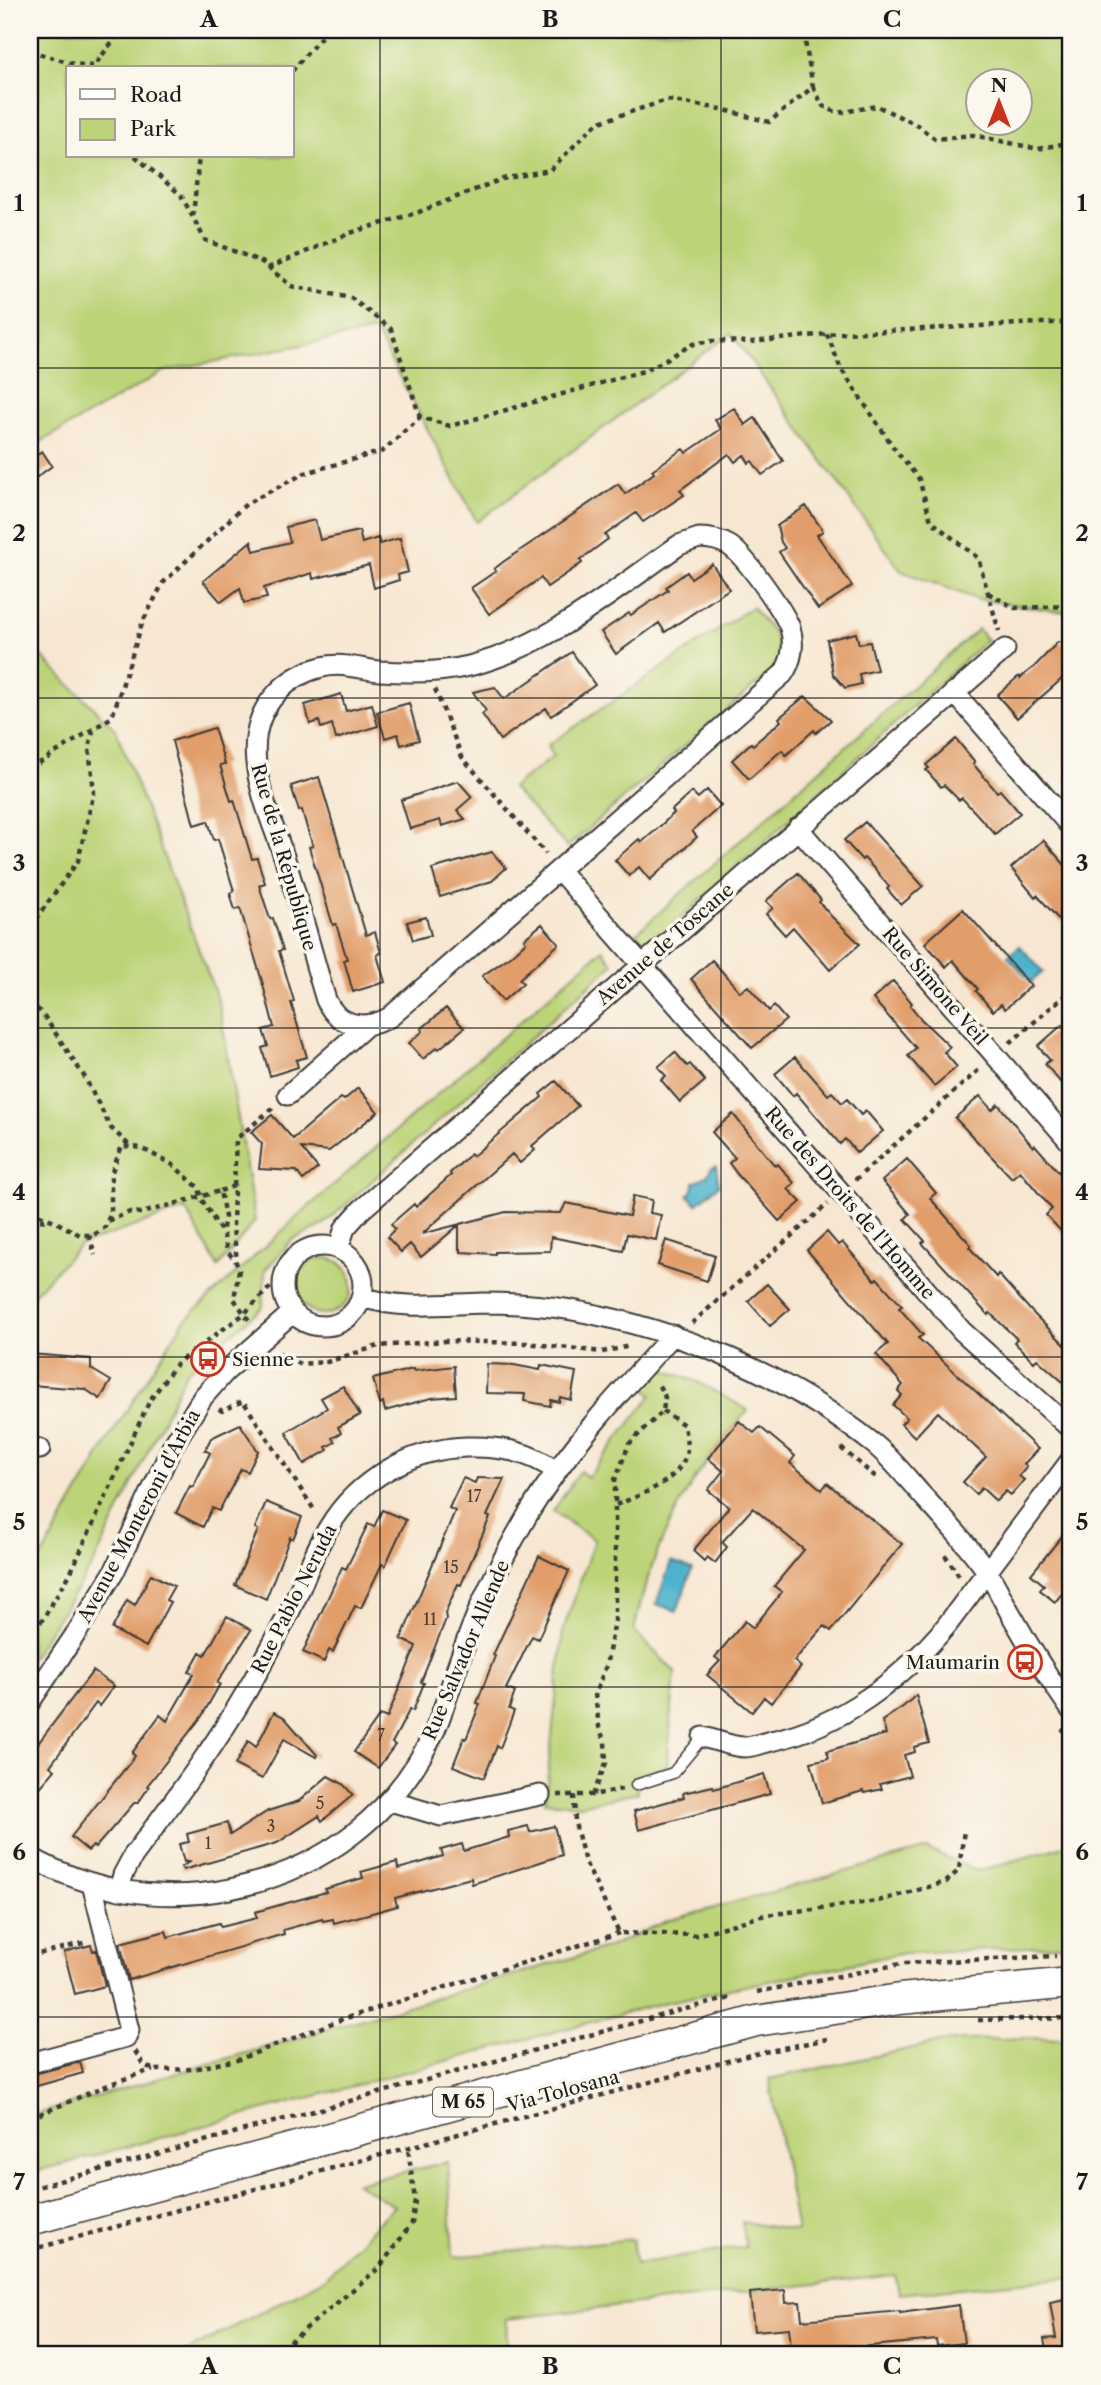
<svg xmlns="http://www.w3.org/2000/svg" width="1101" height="2385" viewBox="0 0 1101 2385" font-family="'Libre Caslon Text',serif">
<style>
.green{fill:#bcd377;stroke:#6c784a;stroke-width:2;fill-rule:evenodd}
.water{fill:#4eb3cd;stroke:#356874;stroke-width:2}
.building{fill:#e19e6a}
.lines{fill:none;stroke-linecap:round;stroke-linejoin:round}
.lane-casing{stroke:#3d3a37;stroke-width:13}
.street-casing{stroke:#3d3a37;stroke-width:23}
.primary-casing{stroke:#3d3a37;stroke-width:33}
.path{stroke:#3d3a37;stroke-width:4.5;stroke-dasharray:5 5;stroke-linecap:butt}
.lane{stroke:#fff;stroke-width:10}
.street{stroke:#fff;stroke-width:19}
.primary{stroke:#fff;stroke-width:30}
.grid{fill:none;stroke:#1c1c1c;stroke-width:2;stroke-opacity:0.55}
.labels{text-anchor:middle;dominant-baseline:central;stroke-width:7;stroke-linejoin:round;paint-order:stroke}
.number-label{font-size:16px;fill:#4d3c30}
.shield{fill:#fbf7ec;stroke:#5f5e5a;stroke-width:2}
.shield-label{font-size:18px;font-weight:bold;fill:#1c1c1c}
.street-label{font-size:19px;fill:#1c1c1c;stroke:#fbf7ec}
.poi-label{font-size:19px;fill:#1c1c1c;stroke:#fbf7ec;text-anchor:start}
.neatline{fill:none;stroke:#1c1c1c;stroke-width:2.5}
.grid-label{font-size:23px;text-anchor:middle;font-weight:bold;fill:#1c1c1c}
</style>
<rect width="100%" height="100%" fill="#fbf7ec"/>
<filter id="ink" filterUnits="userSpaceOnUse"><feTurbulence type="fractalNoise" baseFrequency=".0143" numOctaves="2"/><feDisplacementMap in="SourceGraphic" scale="14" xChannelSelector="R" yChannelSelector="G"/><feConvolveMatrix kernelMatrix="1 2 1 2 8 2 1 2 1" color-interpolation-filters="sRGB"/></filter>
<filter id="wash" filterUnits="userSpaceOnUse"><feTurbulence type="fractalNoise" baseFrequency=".00686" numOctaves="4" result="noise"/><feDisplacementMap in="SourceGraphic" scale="28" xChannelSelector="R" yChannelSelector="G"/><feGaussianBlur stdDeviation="1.57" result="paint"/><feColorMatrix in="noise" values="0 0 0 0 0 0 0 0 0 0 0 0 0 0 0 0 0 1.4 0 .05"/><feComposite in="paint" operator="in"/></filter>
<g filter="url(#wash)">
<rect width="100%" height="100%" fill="#f7e7d2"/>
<path class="green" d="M30,30H1071V613L976,599L901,571L731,333L477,522L375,331L165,371L30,448ZM292,68V156H68V68ZM1020,80V122H978V80Z
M752,607L774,633L781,663L567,847L512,788L553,757L548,745Z
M978,629L987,640L653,943L633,936Z
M30,645L116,730L219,1003L255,1221L218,1267L185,1209L80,1245L30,1298Z
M603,949L613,964L322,1226L292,1240L265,1270L263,1307L186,1372L94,1563L30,1660V1577L111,1435L184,1321L305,1210Z
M296 1286a28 28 0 1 1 56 0a28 28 0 1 1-56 0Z
M662,1369L698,1382L748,1410C735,1427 720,1442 708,1460C670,1512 647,1568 634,1631L675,1672L667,1766L634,1777L638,1793L581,1805L545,1802L563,1631L594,1540L553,1511L580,1471L588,1477L652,1395L644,1388Z
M1071,1844V1945L904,1953L658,2004L30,2173V2116L606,1948L667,1921L927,1849L978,1871Z
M1026,2038L1071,2039V2277L899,2294L895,2275L506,2319L508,2354L180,2355L324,2279L394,2206L356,2183L448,2162L453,2257L633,2239L635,2264L746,2247L742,2222L797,2231L769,2079L945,2041Z"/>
<path class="water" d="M1020,946L1043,972L1031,982L1008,956Z
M716,1166L719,1185L697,1204L688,1196L693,1190L694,1182L707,1176L711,1168Z
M671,1562L692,1569L677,1611L656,1604Z"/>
<g id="blocks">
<path class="building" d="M734,408L745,425L755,418L783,461L762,475L752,461L749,463L744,455L735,462L729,454L680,490L684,495L643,522L636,513L605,535L608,539L580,560L582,563L547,587L541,578L489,614L471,588L496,571L494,569L503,562L618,484L625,494L654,473L652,470L683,449L686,453L721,429L715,420Z
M42,451L52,466L30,482V460Z
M806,506L823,531L817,535L852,586L818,609L779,552L785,548L781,542L777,526Z
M315,520L320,540L359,531L362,543L378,538L380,544L400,538L408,572L398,575L399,580L374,588L369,565L313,579L312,573L264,588L267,598L244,603L240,588L221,602L203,581L251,541L254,551L290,542L286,527Z
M712,564L729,589L665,632L659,623L616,654L601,632L629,613L631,615L668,590L666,587L687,572L691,578Z
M856,633L859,644L870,642L877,670L859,674L861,684L845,688L833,674L827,640Z
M1058,642L1071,646V671L1017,718L997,695L1019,676L1020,678L1035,666Z
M572,652L595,685L551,716L546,708L500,740L482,714L486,711L473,692L495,687L504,699Z
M341,694L346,711L372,704L378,726L336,739L332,724L321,728L319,721L310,724L305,705Z
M805,696L831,720L816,733L814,730L786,755L782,750L749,779L732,760L751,743L753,745L781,721L779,718Z
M409,703L419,740L401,745L398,734L385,738L377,712Z
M214,728L225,764L220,765L231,801L234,800L252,859L257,858L265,883L259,885L270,919L273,918L283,950L279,951L294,1001L291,1003L307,1057L296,1060L298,1067L270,1076L262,1048L268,1046L263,1030L274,1027L262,981L240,908L235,910L230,893L234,891L218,839L214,840L208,821L194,825L172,741Z
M956,739L975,762L973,764L997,792L1000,790L1020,813L995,834L962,798L959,800L944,785L941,787L926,770L929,768L926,765Z
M319,777L366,935L375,932L381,953L377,955L385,982L353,992L344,960L347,959L336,924L333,925L309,847L313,846L307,828L302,810L299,811L291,786Z
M458,781L472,797L457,810L465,819L442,826L440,820L410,829L401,800Z
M707,790L721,806L692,831L697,837L650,880L639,867L629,876L615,860L639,839L642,842L656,830L674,813L672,810L692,792L698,798Z
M865,822L923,886L901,905L887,889L889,887L877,872L864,858L862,860L844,840Z
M1043,840L1071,872V913L1061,922L1037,895L1035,897L1011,868Z
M492,852L506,868L492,881L440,897L432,869Z
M798,873L821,900L819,902L831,916L860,944L830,970L793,927L785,935L766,914L773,908L766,901Z
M963,909L1031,986L1005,1009L1001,1004L993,1011L976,991L978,989L953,960L946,967L925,943Z
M426,917L431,935L413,940L407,922Z
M542,924L559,944L519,979L523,983L503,1001L482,976L512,955L526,942L524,939Z
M712,960L740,992L748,986L769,1011L774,1006L786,1020L752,1048L691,979Z
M893,981L912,1003L910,1005L921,1019L950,1047L944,1052L957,1067L934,1086L908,1056L916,1048L873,999Z
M446,1008L464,1028L439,1049L437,1047L423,1059L409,1043L423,1031L421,1029Z
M1062,1025L1071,1035V1095L1045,1064L1050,1060L1038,1046Z
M675,1052L687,1066L690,1064L705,1081L680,1102L661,1080L666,1076L658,1067Z
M795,1057L828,1095L832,1092L842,1103L847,1099L861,1115L866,1111L883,1131L857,1153L845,1139L840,1144L796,1093L793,1096L775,1074Z
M556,1081L578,1106L532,1146L535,1150L520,1163L512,1154L422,1234L506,1212L561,1213L566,1203L629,1216L633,1196L652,1200L650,1213L661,1215L656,1240L627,1234L623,1251L551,1237L550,1251L495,1252V1254L461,1252V1249H459V1225L421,1257L410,1244L401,1252L387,1237L395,1229L391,1224L414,1204L416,1207L451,1175L450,1173L471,1154L473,1156L542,1097L540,1094Z
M358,1088L378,1112L329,1151L301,1148L318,1168L303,1180L296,1171L259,1169L262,1144L251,1132L272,1115L293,1139L341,1098L344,1100Z
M980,1096L992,1110L998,1104L1033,1147L1035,1145L1071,1186V1242L1046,1215L1052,1209L1020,1171L1012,1178L955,1118Z
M733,1114L775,1166L778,1164L794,1183L788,1189L801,1202L779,1221L737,1174L729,1163L735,1158L712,1132Z
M907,1159L936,1193L930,1198L971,1245L969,1247L996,1277L998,1274L1032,1312L1071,1351V1389L1037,1359L1034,1362L1014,1342L1017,1339L990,1313L988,1315L922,1243L925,1241L905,1219L910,1214L882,1181Z
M827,1232L838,1245L842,1242L875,1280L877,1278L902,1306L899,1308L923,1335L918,1338L1038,1449L1024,1464L1027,1467L1019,1476L1024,1480L1011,1495L1006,1491L996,1501L982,1488L976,1494L963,1482L986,1457L938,1412L915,1437L901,1424L907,1418L893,1405L902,1395L898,1391L903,1385L876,1354L888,1344L807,1250Z
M666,1240L715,1256L707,1281L658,1265Z
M767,1284L790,1309L770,1326L748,1301Z
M30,1354L91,1359V1369L111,1381L100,1399L85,1389L30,1385Z
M487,1364L514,1365L540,1370L541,1365L576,1372L571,1400L560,1397L559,1402L551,1400L550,1406L524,1401L525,1394L486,1393Z
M454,1366L456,1396L431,1398L385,1411L383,1402L380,1404L373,1379L413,1369L414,1371Z
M343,1386L360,1415L338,1427L341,1433L332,1438L335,1442L326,1447L328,1450L304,1464L286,1432L327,1408L321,1398Z
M739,1421L754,1433L760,1427L795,1456L790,1463L807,1477L822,1490L827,1483L902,1544L831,1631L824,1626L794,1661L801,1667L771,1703L764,1697L752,1712L707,1675L720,1661L715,1657L745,1621L753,1628L782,1592L774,1586L804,1550L753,1508L722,1542L727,1547L715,1563L707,1557L704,1561L693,1551L729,1507L708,1490L723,1471L708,1458Z
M240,1424L258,1451L248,1472L241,1469L219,1511L212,1508L203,1527L176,1513L190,1486L193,1487L210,1453L205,1450L211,1438Z
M463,1478L475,1483L477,1478L504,1479L487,1516L490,1517L461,1585L458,1584L445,1613L446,1619L421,1682L424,1683L413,1711L410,1709L392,1743L395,1745L378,1768L354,1752L380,1715L387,1718L416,1646L401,1639L455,1511L449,1508Z
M266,1502L302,1517L293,1539L290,1537L266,1599L235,1585L258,1530L255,1528Z
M382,1510L406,1520L385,1566L382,1564L361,1608L355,1606L333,1652L329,1650L324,1662L303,1652L342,1567L346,1569L368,1524L374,1527Z
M1071,1525V1583L1055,1602L1040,1590L1044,1585L1031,1574Z
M539,1556L569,1571L538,1639L532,1636L506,1689L515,1692L509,1709L514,1711L500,1748L497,1746L484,1778L453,1766L464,1738L466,1739L480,1704L477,1703L495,1656L493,1655Z
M151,1574L174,1586L166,1600L170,1602L146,1647L112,1629L127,1600L135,1605Z
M227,1616L251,1630L217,1683L220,1684L202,1716L147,1786L149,1787L138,1803H134L95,1848L93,1846L88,1851L71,1837L135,1756L132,1753L160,1715L167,1721L194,1674L189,1672L200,1652L205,1655Z
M93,1671L114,1686L99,1706L96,1703L50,1766L55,1770L30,1799V1754Z
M916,1695L929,1743L914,1747L915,1752L904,1755L910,1776L880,1784L882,1789L864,1793L863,1791L822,1803L811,1762L829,1758L827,1751L886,1734L882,1721L904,1706Z
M274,1712L284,1717L317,1755L316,1757L284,1739L262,1779L235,1765L248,1741L256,1747Z
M764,1774L770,1794L639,1830L634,1811L684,1797L683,1793L713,1786L714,1789Z
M328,1776L343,1784L353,1795L322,1821L319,1816L277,1843L183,1870L181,1867L191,1861L184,1862L179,1844L189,1842L187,1834L227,1823L230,1835L268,1811L299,1801Z
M528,1826L530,1832L554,1826L562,1855L472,1884L471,1878L395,1898L397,1906L372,1913L334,1923L333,1919L323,1921L322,1919L283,1930L284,1934L129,1980L120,1943L166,1931L168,1937L219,1923L221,1927L257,1918L255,1912L326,1892L325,1889L363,1878L361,1872L397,1862L398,1869L420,1863L443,1856L441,1850L462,1844L464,1851L509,1837L508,1831Z
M91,1945L93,1951L96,1950L105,1986L75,1994L64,1952Z
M80,2062L83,2073L30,2088V2075Z
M785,2290L786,2303L800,2302L802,2320L900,2311V2313L959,2305L964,2343L937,2346L936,2340L827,2350V2355H792L789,2328L754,2331L750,2293Z
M1071,2298V2355H1047L1044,2339L1056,2338L1050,2302Z"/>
</g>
</g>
<g filter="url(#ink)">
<use href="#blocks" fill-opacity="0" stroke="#3d3a37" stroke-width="2"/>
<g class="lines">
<g class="lane-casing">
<path id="lane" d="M636,1785L673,1773L703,1737"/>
</g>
<g class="street-casing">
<path id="street" d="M699,538C710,538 720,540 730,546C745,556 784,611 790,628C795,644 792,661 783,674L390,1017C365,1031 338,1027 326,1000C313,957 302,914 289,872C273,817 229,743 277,693C289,680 305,671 322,667C342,662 360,669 380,671C410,673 440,673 469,666C549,646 613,591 679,545Z
M954,692L1071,827
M798,828L1071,1143
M559,870L962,1331L1071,1429
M288,1095L367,1025
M283 1286a40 40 0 1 1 80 0a40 40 0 1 1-80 0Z
M338,1249L345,1228L361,1210L1005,649
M362,1297C402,1310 442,1304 483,1303C512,1303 543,1305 572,1310C681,1330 787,1375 874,1444C891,1458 906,1477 921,1494C943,1518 967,1543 986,1570C996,1584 1003,1601 1012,1616C1030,1648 1050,1680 1071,1710
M30,1448L40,1449
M30,1702L77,1632L114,1572L172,1447L203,1397L226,1371L292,1313
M703,1737C716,1740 732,1747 745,1747C753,1747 763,1743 771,1741C841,1726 902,1679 947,1625L1071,1460
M390,1801L441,1816L540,1795
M30,1857C90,1891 161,1903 230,1889C322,1870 395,1816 435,1730C447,1702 454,1673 465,1645C481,1600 503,1557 527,1516C567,1449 620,1392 673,1335
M119,1890L123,1875L133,1856C172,1803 212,1751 245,1694C263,1663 280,1632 295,1600C306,1576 315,1549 329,1527C357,1480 411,1449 466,1447C499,1446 529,1451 556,1471
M30,2063L126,2037L129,2030L92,1884"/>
</g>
<g class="primary-casing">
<path id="primary" d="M30,2220L756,2021L900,1999L1071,1983"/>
</g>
<path class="path" d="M30,51L74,64L94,66L121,30
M292,71L327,30
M813,87L823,106L838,113L877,106L917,125L935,139L973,135L1038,149L1071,142
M135,156L181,195L205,240L262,262L291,286L351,298L391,329L420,417
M193,216L199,156
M268,268L350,233L419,212L502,179L550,170L597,123L667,100L721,109L769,122L813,87L803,30
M827,334L841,369L896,451L919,479L931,521L978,558L999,631
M988,593L1015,608L1071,606
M435,689L462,757L546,854
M30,769L112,717L143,621L163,583L246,504L305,473L383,451L420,417L450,426L647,370L693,344L712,341L752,342L827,334L1039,323H1071
M30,927L78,861L94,792L89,748L93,731
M30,1001L44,1016L84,1076L111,1128L130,1146
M1010,1043L1071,990
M855,1180L982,1067
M234,1186L236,1139L274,1107
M220,1191L234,1186L233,1229L237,1260
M30,1211L52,1220L80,1235H94L105,1227L111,1212V1174L122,1146L141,1148L173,1165L199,1188L202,1200L224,1236L227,1251L235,1260L239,1270L234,1299L251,1323
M30,1221L50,1220
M108,1221L130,1212L142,1213L220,1191L225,1217L222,1233
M89,1235L95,1255
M692,1323L828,1204
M278,1353L300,1364L327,1362L378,1346L445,1341L527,1343L602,1352L630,1346
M219,1409L222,1411L243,1401L315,1511
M841,1448L877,1478
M616,1505C640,1495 685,1480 687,1448C687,1441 685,1433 684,1425L663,1411
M945,1555L960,1577
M30,1640L70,1574L150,1400L177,1363L244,1314L284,1273
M1062,1729L1071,1738
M558,1795H593L622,1789
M574,1795L575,1823L585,1862L619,1933L696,1935L765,1915L878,1901L946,1882L959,1870L964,1830
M593,1795L606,1763L605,1742L599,1727L595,1694L606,1666L615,1621V1480L629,1444L663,1411L665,1397L657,1382
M30,1956L87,1942
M757,1992L906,1963L1056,1956
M978,2020L1071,2018
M135,2051L143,2064L154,2070L192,2069L237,2060L340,2020L619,1933
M30,2118C71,2102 111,2081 153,2070
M30,2189L681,2010L731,1998
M30,2250L750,2055L827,2039
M274,2355L379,2268L412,2223L415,2200L408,2148"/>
<use href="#lane" class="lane"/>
<use href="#street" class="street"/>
<use href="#primary" class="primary"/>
</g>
</g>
<path class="grid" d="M380,30V2355M721,30V2355M30,368H1071M30,698H1071M30,1028H1071M30,1357H1071M30,1687H1071M30,2017H1071"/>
<defs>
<g id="bus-ring" transform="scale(1.75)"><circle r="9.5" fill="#fbf7ec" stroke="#c8321e" stroke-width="1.5"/><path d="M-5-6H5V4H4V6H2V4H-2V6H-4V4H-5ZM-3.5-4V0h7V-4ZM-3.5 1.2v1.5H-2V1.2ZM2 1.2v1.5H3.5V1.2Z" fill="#c8321e"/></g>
</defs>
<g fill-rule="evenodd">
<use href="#bus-ring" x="208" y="1359"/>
<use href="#bus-ring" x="1025" y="1662"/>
</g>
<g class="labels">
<g class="number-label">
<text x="474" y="1496">17</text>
<text x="451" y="1567">15</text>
<text x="430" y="1619">11</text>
<text x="381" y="1735">7</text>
<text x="320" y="1803">5</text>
<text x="271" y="1826">3</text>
<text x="208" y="1843">1</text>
</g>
<rect class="shield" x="433" y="2087.5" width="60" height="29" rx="5"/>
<g class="shield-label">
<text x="463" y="2102">M 65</text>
</g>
<g class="street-label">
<text transform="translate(284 857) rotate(74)">Rue de la République</text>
<text transform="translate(665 944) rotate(-41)">Avenue de Toscane</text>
<text transform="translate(935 986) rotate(49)">Rue Simone Veil</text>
<text transform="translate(850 1203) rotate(49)">Rue des Droits de l'Homme</text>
<text transform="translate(139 1516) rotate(-62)">Avenue Monteroni d'Arbia</text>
<text transform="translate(294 1599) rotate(-63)">Rue Pablo Neruda</text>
<text transform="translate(466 1650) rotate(-67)">Rue Salvador Allende</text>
<text transform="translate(563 2091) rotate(-15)">Via Tolosana</text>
</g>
<g class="poi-label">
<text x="232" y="1359">Sienne</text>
<text x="1000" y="1662" text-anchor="end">Maumarin</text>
</g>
</g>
<rect width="1101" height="2385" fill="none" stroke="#fbf7ec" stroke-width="77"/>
<rect x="66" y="66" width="228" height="91" fill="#fbf7ec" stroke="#a29f99" stroke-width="2"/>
<rect x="80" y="89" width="35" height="10" fill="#ffffff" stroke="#a29f99" stroke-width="2"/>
<text x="130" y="102" font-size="21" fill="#1c1c1c">Road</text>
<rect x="80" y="119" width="35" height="21" fill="#bcd377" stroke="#a29f99" stroke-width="2"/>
<text x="130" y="136" font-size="21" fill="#1c1c1c">Park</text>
<g transform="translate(999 102)"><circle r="33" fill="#fbf7ec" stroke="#a29f99" stroke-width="2"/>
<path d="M0-5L12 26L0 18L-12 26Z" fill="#c8321e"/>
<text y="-10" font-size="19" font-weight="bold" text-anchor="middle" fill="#1c1c1c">N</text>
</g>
<rect x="38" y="38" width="1024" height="2308" class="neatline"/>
<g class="grid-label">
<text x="209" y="27">A</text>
<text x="550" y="27">B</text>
<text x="892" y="27">C</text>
<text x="19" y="211">1</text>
<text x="1082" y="211">1</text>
<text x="19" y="541">2</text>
<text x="1082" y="541">2</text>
<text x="19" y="871">3</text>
<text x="1082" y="871">3</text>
<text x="19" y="1200">4</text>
<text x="1082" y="1200">4</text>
<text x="19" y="1530">5</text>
<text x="1082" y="1530">5</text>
<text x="19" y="1860">6</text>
<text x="1082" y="1860">6</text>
<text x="19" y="2190">7</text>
<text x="1082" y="2190">7</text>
<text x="209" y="2374">A</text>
<text x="550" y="2374">B</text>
<text x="892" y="2374">C</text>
</g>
</svg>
